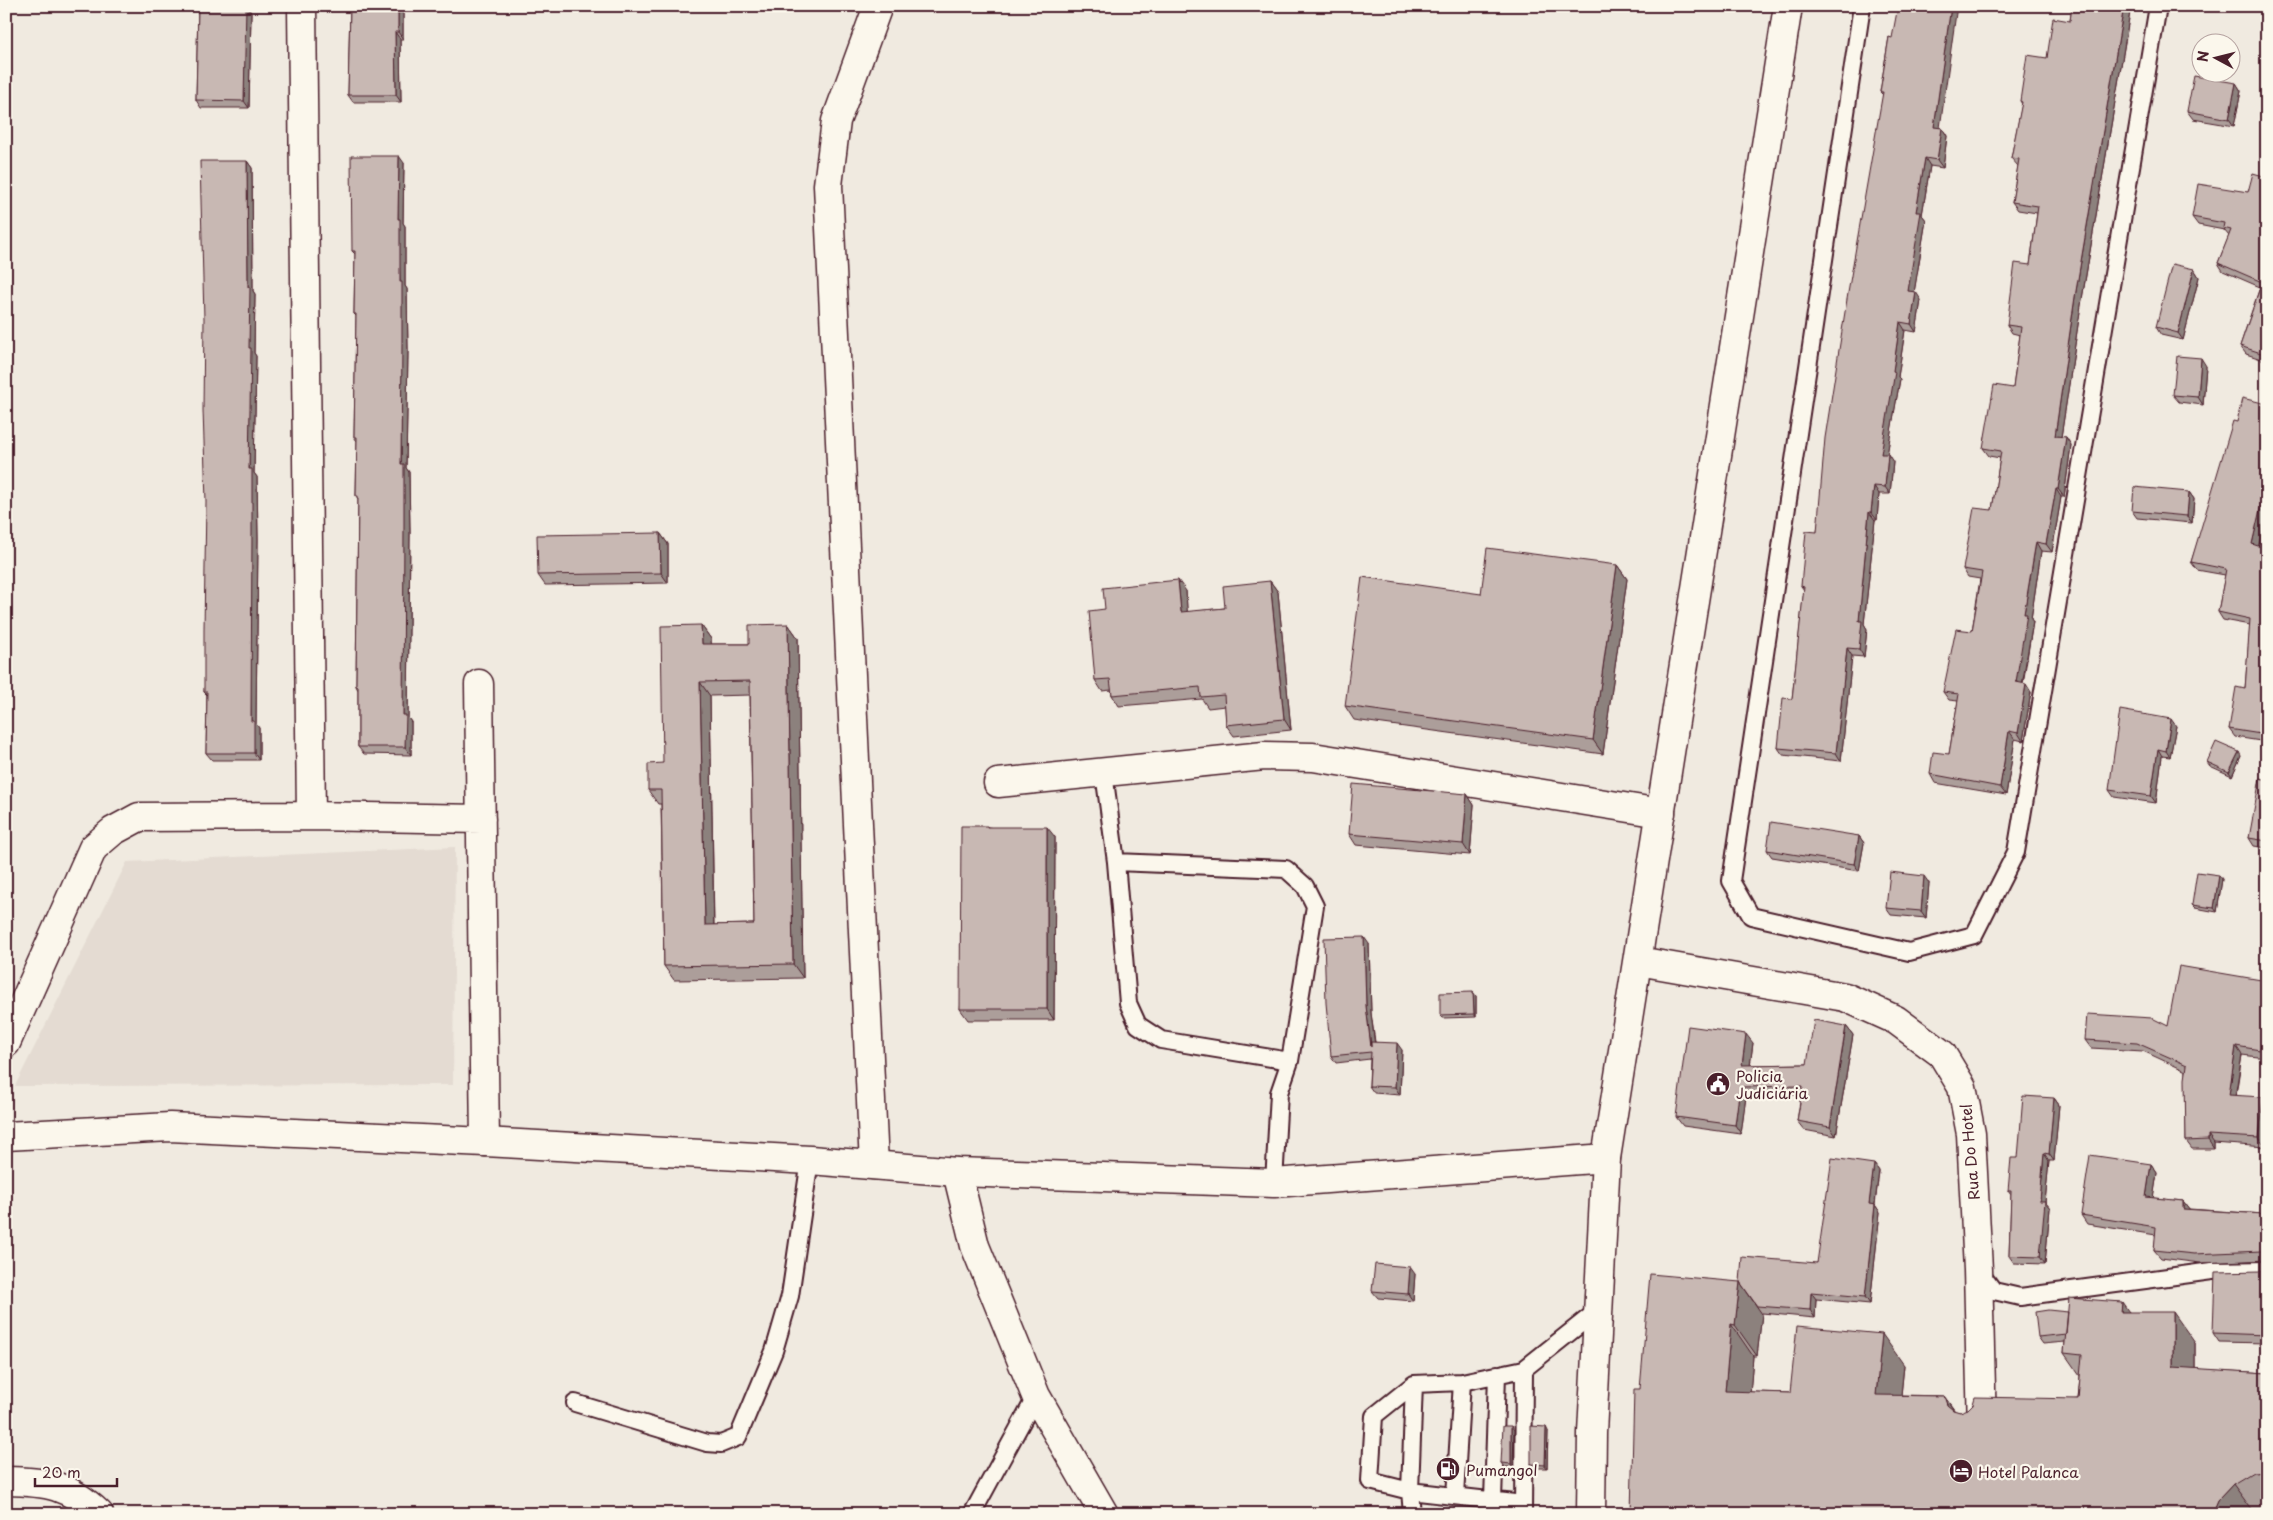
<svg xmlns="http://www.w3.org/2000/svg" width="2273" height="1520" viewBox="0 0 2273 1520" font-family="'Playpen Sans',sans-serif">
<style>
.built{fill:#e4dbd2}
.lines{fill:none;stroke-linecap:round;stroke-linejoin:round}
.service-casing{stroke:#4a1f2b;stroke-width:20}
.minor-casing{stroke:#4a1f2b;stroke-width:31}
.tertiary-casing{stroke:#4a1f2b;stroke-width:31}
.primary-casing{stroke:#4a1f2b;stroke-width:31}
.service{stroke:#fbf7ec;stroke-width:16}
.minor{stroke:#fbf7ec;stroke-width:28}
.tertiary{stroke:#fbf7ec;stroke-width:28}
.primary{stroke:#fbf7ec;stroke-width:28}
.wall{fill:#ac9e9a;stroke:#4a1f2b;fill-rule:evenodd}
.shaded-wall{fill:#8c817d;stroke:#4a1f2b}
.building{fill:#c8b8b3;stroke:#4a1f2b;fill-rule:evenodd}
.labels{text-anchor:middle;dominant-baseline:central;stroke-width:4.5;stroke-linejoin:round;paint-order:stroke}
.poi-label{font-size:15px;fill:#4a1f2b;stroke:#fbf7ec;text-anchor:start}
.street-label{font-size:15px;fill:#4a1f2b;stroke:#fbf7ec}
</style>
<rect width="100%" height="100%" fill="#f0eae0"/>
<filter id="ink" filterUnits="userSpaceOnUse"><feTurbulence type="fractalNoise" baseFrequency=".02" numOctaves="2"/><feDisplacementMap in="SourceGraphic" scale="10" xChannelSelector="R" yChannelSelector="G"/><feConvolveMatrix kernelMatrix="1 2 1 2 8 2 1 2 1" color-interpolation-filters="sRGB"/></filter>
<g filter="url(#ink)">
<path class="built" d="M455,847L453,1085L15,1086L127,862Z"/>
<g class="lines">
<g class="service-casing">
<path id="service" d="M1862,6L1731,881L1751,916L1909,952L1974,935L2016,852L2158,6
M1104,773L1116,862L1128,1003L1138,1025L1161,1040L1290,1061
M1116,862L1286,869L1305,886L1315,906L1290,1061L1279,1093L1274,1183
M1979,1271L1994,1291L2020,1297L2212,1271L2267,1270
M1414,1384L1374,1416L1370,1481L1410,1491L1523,1504
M575,1403L707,1443L721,1444L738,1437L774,1351L790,1296L810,1160
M1455,1496L1462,1382
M1493,1500L1497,1374
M972,1514L1036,1396
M1412,1514L1410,1491L1414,1384L1462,1382L1524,1369
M1523,1514L1524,1369L1598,1310"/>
</g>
<g class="minor-casing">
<path id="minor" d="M302,6L311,816
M479,684L485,1142
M998,783L1264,756L1313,757L1661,813
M1638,961L1845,997L1896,1020L1942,1054L1962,1087L1971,1134L1978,1270L1982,1428
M6,1043L93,848L113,831L139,817L311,816L481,819
M874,1165L828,185L836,121L878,6
M957,1172L975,1246L1036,1396L1104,1514
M6,1481C48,1482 67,1484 99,1514"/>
</g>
<g class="tertiary-casing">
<path id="tertiary" d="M6,1136L170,1127L485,1142L810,1160L957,1172L1274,1183L1606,1158"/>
</g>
<g class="primary-casing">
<path id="primary" d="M1591,1514L1592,1433L1606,1158L1788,6"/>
</g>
<use href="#service" class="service"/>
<use href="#minor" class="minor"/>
<use href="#tertiary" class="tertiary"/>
<use href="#primary" class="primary"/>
</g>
<path class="wall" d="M198,6H249V9L251,13L249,108H201L196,100Z
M350,6H402L403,7V39H400L401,102H353L348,95Z
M2072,6H2131L2081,305L2061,437H2066L2071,445L2064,497H2061L2052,552L2041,551L2031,619L2033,622L2023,684L2031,692L2023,741L2015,739L2006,795L1935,783L1930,774L1949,754L1958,701L1949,700L1943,692L1972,631L1980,579L1968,577L1963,569L1992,510L2000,458L1989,456L1983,448L2013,388L2020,335L2012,333L2007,325L2030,265L2037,213L2018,210L2012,202L2018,166L2011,158L2022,104L2020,101L2070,21Z
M1889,37L1940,128H1942L1947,136L1943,168L1930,166L1922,215L1926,220L1914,292L1921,300L1916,332L1905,330L1898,377L1900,379L1887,454L1893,462L1890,494H1879L1877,520H1875L1864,624L1867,629L1864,657L1852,656L1841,761L1783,755L1778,748L1792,699L1804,590L1801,586L1817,532L1883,95L1880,92Z
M2236,83L2241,91L2234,126L2193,119L2187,111Z
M247,161L252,168L253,291L255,294L254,353L256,356L254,473L257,477L258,539L256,724L259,728V760H212L206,753L207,695L204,692Z
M404,163L403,223L405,226V286L407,289L408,350L406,468L409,472L410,533L408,718L411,722V755L364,754L358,747V690L356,686L358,499L356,496L357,441L354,437L356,316L354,314L355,254L352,251Z
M2267,177V361L2246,354L2240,346L2260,287L2223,271L2218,263L2229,236L2224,230L2198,225L2192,217L2248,192Z
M2194,269L2199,277L2183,340L2161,335L2156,327Z
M2206,366L2203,405L2179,402L2173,395Z
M2267,404V513L2259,546L2267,549V742L2235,737L2229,729L2245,689L2250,625L2223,620L2218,612L2225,575L2197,570L2191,562L2237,422Z
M2189,492L2194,499L2192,523L2137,518L2132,511Z
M660,533L668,544V583L545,585L538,575Z
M1617,565L1627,579L1603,754L1354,720L1345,706L1481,594Z
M1270,581L1278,592L1291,730L1234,736L1226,725L1225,706L1208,708L1202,699L1119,706L1112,695L1111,690L1102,691L1095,680L1105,609L1186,591L1187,612L1225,608Z
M788,624L798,638L803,978L674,980L664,966L661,804H658L648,790L663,763L701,625L711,639V644H749ZM750,695L754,924L714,925L710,696Z
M2176,726L2170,757L2162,756L2156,803L2114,797L2109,790Z
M2241,756L2232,776L2210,766L2207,762Z
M2267,780V848L2254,846L2249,838Z
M1467,794L1474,805L1470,855L1356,845L1349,834Z
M987,826L988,827L1055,837L1054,1020H968L960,1009Z
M1859,836L1864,843L1859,871L1772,857L1767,850Z
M2222,879L2217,912L2195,908L2192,905Z
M1929,883L1926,918L1891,915L1886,908Z
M1369,944L1371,1013L1375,1042L1402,1050L1400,1095L1374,1093L1369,1086L1370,1059L1336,1063L1331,1056Z
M2267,981L2266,1058L2242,1055L2236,1095L2267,1103V1126L2265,1147L2214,1143V1149H2192L2186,1141V1071L2143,1051L2091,1048L2085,1040L2168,1026Z
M1476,996V1017L1443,1018L1440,1015Z
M1846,1026L1853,1035L1836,1136L1804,1130L1797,1121L1801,1095L1746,1096L1741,1134L1683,1126L1676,1117L1753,1043L1750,1065L1807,1064Z
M2054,1098L2059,1105L2054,1161H2049L2045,1202L2050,1208L2045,1264L2014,1263L2009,1256L2011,1195L2008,1191L2018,1158Z
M1874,1164L1879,1171L1875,1205L1880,1212L1870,1304L1816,1299L1815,1318L1762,1313L1757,1356H1753L1750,1392L1790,1393L1904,1365L1901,1395L1944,1396L1955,1411L1960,1412L2078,1399L2080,1376L2064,1353L2065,1342L2043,1344L2038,1337L2068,1312H2129L2195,1343V1369L2267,1373V1508L2258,1514H1631L1640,1389L1740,1282L1817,1263Z
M2151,1164L2157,1173L2153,1198L2183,1201L2189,1209L2264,1214L2267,1181V1260L2200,1263L2161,1258L2154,1250L2156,1235L2087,1224L2081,1215Z
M2267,1268V1343L2219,1342L2213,1333L2261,1271Z
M1415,1274L1413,1301L1378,1298L1372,1291Z
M1514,1430L1513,1467H1504L1501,1463Z
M1548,1431L1547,1468H1533L1531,1464Z"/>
<path class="shaded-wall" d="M244,6H249V9L251,13L249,108L244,101Z
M398,6L403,7V39L398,32Z
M1951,6H1957L1939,135L1934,127Z
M2124,6H2131L2081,305L2060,444L2055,436L2075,297Z
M395,32L400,39L401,102L396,95Z
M2236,83L2241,91L2234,126L2229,119Z
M1942,128L1947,136L1943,168L1937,160Z
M399,156L404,163L403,223L405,226V286L407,289L408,350L406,468L409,472L410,533L408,718L411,722V755L405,747L403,715L400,282L398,219Z
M1925,158L1930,166L1922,215L1926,220L1913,299L1908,291L1916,212Z
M247,161L252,168L253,291L255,294L254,353L256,356L254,473L257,477L258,539L256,724L259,728V760L254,753L251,721Z
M2194,269L2199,277L2183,340L2178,333Z
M1916,292L1921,300L1916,332L1911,324Z
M1900,322L1905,330L1898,377L1900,379L1886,461L1881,454Z
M2201,358L2206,366L2203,405L2198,397Z
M2066,437L2071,445L2064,497L2058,489Z
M1888,454L1893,462L1890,494L1885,487Z
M1874,486L1879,494L1877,520L1871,512Z
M2265,488L2267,490V513L2257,552L2252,544Z
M2056,489L2061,497L2052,552L2046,544Z
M2189,492L2194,499L2192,523L2187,516Z
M1869,512L1875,520L1864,624L1867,629L1864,657L1859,649V621Z
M660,533L668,544V583L661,573Z
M2036,542L2041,551L2031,619L2033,622L2021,691L2016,682L2024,614Z
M1617,565L1627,579L1603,754L1593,740Z
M1178,580L1186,591L1188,623L1181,612Z
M1270,581L1278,592L1291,730L1284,719Z
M788,624L798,638L803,978L793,964Z
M701,625L711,639L712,658L702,644Z
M1847,648L1852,656L1841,761L1836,753Z
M700,682L710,696L714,939L705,925Z
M2026,684L2031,692L2023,741L2018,733Z
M2171,719L2176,726L2170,757L2166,751Z
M2009,731L2015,739L2006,795L2000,787Z
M2158,749L2162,756L2156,803L2151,796Z
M2239,752L2241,756L2232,776L2229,772Z
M1467,794L1474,805L1470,855L1463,844Z
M1047,827L1055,837L1054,1020L1047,1009Z
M1859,836L1864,843L1859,871L1854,864Z
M2219,875L2222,879L2217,912L2214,908Z
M1924,876L1929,883L1926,918L1921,911Z
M1364,937L1369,944L1371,1013L1376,1054L1371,1047L1366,1006Z
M1473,992L1476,996V1017L1474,1014Z
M2267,1009V1052L2266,1058L2260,1050Z
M1846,1026L1853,1035L1836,1136L1830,1127Z
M1746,1034L1753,1043L1749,1074L1742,1065Z
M1397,1043L1402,1050L1400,1095L1395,1087Z
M2236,1046L2242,1055L2234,1103L2229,1095Z
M1740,1087L1746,1096L1741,1134L1735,1125Z
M2263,1097L2267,1103V1126L2265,1147L2259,1138Z
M2054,1098L2059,1105L2054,1161L2049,1154Z
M2208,1135L2214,1143V1149L2208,1140Z
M2044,1153L2049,1161L2045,1202L2050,1208L2045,1264L2040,1257V1201Z
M1874,1164L1879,1171L1874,1211L1869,1204Z
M2151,1164L2157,1173L2152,1206L2146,1197Z
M2183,1201L2190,1210L2183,1209Z
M1875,1205L1880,1212L1870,1304L1865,1297Z
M1410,1267L1415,1274L1413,1301L1408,1294Z
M1740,1282L1762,1314L1757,1356L1735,1325Z
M1811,1292L1816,1299L1815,1318L1810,1310Z
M2122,1302L2144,1334L2121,1312Z
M2173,1312L2195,1343V1399L2173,1367Z
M1731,1324L1753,1356L1748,1423L1725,1391Z
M1882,1334L1904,1365L1898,1426L1876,1395Z
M1944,1396L1966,1428L1947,1405Z
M1511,1426L1514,1430L1513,1467L1511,1464Z
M1546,1427L1548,1431L1547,1468L1545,1465Z
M2233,1484L2255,1514H2212L2218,1500Z"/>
<path class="building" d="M198,6H246L244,101L196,100Z
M350,6H398V32H395L396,95H348Z
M1898,6H1951L1934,127L1942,128L1937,160L1925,158L1916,212H1921L1908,291L1916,292L1911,324L1900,322L1893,371L1895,372L1881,454H1888L1885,487L1874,486L1871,512H1869L1859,621H1862L1859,649L1847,648L1836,753L1778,748L1783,698L1792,699L1804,587L1801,586L1806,531L1817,532L1825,438L1848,293L1883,92H1880L1889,37L1892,38Z
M2072,6H2124L2075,297L2055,436L2066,437L2058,489H2056L2046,544L2036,542L2024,614H2027L2016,682L2026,684L2018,733L2009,731L2000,787L1930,774L1933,752L1949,754L1959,694L1943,692L1956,629L1972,631L1982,572L1963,569L1974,508L1992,510L2001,451L1983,448L1994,385L2013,388L2021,327L2007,325L2015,263L2030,265L2038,206L2012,202L2019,159L2011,158L2022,102L2020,101L2027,55L2047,58L2053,18L2070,21Z
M2194,76L2236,83L2229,119L2187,111Z
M351,156H399L398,219H400V282H402V343L401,464H404V526L403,715H406L405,747H358V686H356L358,496H356L357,437H354L356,314H354L355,251H352Z
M200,161H247L248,287H250L249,348H251L249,469H252V532L251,721H254V753H206L207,692H204V630L206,502L203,410L204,319Z
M2253,173L2267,177V355L2240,346L2262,282L2218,263L2231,230L2223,228L2224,223L2192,217L2198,184L2248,192Z
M2172,264L2194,269L2178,333L2156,327Z
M2177,356L2201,358L2198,397L2173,395Z
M2242,398L2267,404V488H2265L2252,544L2267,549V735L2229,729L2236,687L2245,689L2250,619L2218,612L2226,569L2191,562L2233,421L2237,422Z
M2134,487L2189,492L2187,516L2132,511Z
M660,533L661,573L538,575L537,535Z
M1487,548L1617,565L1593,740L1345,706L1362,577L1481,594Z
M1178,580L1181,612L1225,608L1223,586L1270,581L1284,719L1226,725L1224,695L1201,697L1200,687L1112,695L1110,679L1095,680L1089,611L1105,609L1103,588Z
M788,624L793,964L664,966L661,790H648V764L663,763L661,626L701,625L702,644H749V625ZM750,681L754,924L705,925L700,682Z
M2120,710L2171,719L2166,751L2158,749L2151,796L2109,790Z
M2216,742L2239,752L2229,772L2207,762Z
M2260,778L2267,780V841L2249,838Z
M1353,784L1467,794L1463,844L1349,834Z
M1771,822L1859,836L1854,864L1767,850Z
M961,826H987V827H1047V1009H960Z
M1890,872L1924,876L1921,911L1886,908Z
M2197,872L2219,875L2214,908L2192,905Z
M1364,937L1366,1006L1371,1047V1042L1397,1043L1395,1087L1369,1086L1371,1052L1331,1056L1326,1003L1324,938Z
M2179,966L2267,981V1009L2260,1050L2236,1046L2229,1095L2263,1097L2259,1138L2208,1135V1140L2186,1141L2185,1079L2187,1065L2137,1043L2085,1040L2087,1014L2152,1018L2168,1026Z
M1473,992L1474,1014L1440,1015V993Z
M1814,1020L1846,1026L1830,1127L1797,1121L1803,1086L1740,1087L1735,1125L1676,1117L1688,1026L1746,1034L1742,1065L1807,1064Z
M2023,1096L2054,1098L2049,1154L2044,1153L2040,1201H2045L2040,1257L2009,1256L2011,1191H2008L2011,1158H2018Z
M2090,1155L2151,1164L2146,1197L2183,1201V1209L2264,1214L2267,1181V1255L2261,1251L2194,1254L2154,1250L2156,1227L2081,1215Z
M1832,1158L1874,1164L1869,1204L1875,1205L1865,1297L1811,1292L1810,1310L1757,1306L1740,1282L1742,1257L1817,1263Z
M1375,1264L1410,1267L1408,1294L1372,1291Z
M2267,1268V1335L2213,1333L2215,1272L2261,1271Z
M1650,1274L1740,1282L1735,1325L1731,1324L1725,1391L1790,1393L1797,1326L1882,1334L1876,1395L1944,1396L1947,1405L1953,1410L1960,1412L1968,1409L1973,1404L1975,1397L2078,1399L2082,1355L2064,1353L2069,1298L2122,1302L2121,1312H2173V1367L2267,1373V1471L2253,1472L2233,1484L2218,1500L2212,1514H1631L1634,1389H1640Z
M2048,1310L2068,1312L2066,1334L2038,1337L2035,1312Z
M1503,1426H1511V1464L1501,1463Z
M1531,1426L1546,1427L1545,1465L1531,1464Z"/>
</g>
<defs>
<g id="civic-disc" transform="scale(1.25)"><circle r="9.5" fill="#4a1f2b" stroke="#fbf7ec"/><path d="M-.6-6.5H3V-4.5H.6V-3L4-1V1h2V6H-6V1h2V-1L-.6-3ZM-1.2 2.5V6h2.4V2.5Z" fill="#fff"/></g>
<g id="fuel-disc" transform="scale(1.25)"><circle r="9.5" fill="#4a1f2b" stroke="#fbf7ec"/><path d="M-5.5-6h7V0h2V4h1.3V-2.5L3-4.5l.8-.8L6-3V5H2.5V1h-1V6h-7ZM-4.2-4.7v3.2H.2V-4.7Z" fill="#fff"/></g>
<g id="hotel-disc" transform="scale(1.25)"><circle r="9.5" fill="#4a1f2b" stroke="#fbf7ec"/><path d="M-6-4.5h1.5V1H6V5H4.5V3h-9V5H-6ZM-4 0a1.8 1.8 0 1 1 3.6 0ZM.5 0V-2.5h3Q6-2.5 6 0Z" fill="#fff"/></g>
</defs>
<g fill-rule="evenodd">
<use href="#civic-disc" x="1718" y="1084"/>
<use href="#fuel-disc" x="1448" y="1469"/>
<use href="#hotel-disc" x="1961" y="1471"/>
</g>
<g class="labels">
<g class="poi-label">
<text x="1736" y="1075">Policia<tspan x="1736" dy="17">Judiciária</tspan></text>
<text x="1466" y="1469">Pumangol</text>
<text x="1978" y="1471">Hotel Palanca</text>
</g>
<g class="street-label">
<text transform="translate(1969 1152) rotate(-95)">Rua Do Hotel</text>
</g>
</g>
<rect width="2273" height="1520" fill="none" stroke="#fbf7ec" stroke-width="25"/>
<rect x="12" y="12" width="2248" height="1495" fill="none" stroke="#4a1f2b" stroke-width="2" filter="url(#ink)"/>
<g transform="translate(2216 58) rotate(277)"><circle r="24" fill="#fbf7ec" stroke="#b4a19f"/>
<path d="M0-4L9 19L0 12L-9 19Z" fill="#4a1f2b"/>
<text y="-8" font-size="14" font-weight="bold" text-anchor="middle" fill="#4a1f2b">N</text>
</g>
<path d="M35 1478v8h82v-8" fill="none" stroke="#4a1f2b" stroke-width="2.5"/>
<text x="42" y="1478" font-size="15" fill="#4a1f2b" stroke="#fbf7ec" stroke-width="4" paint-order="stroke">20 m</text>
</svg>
